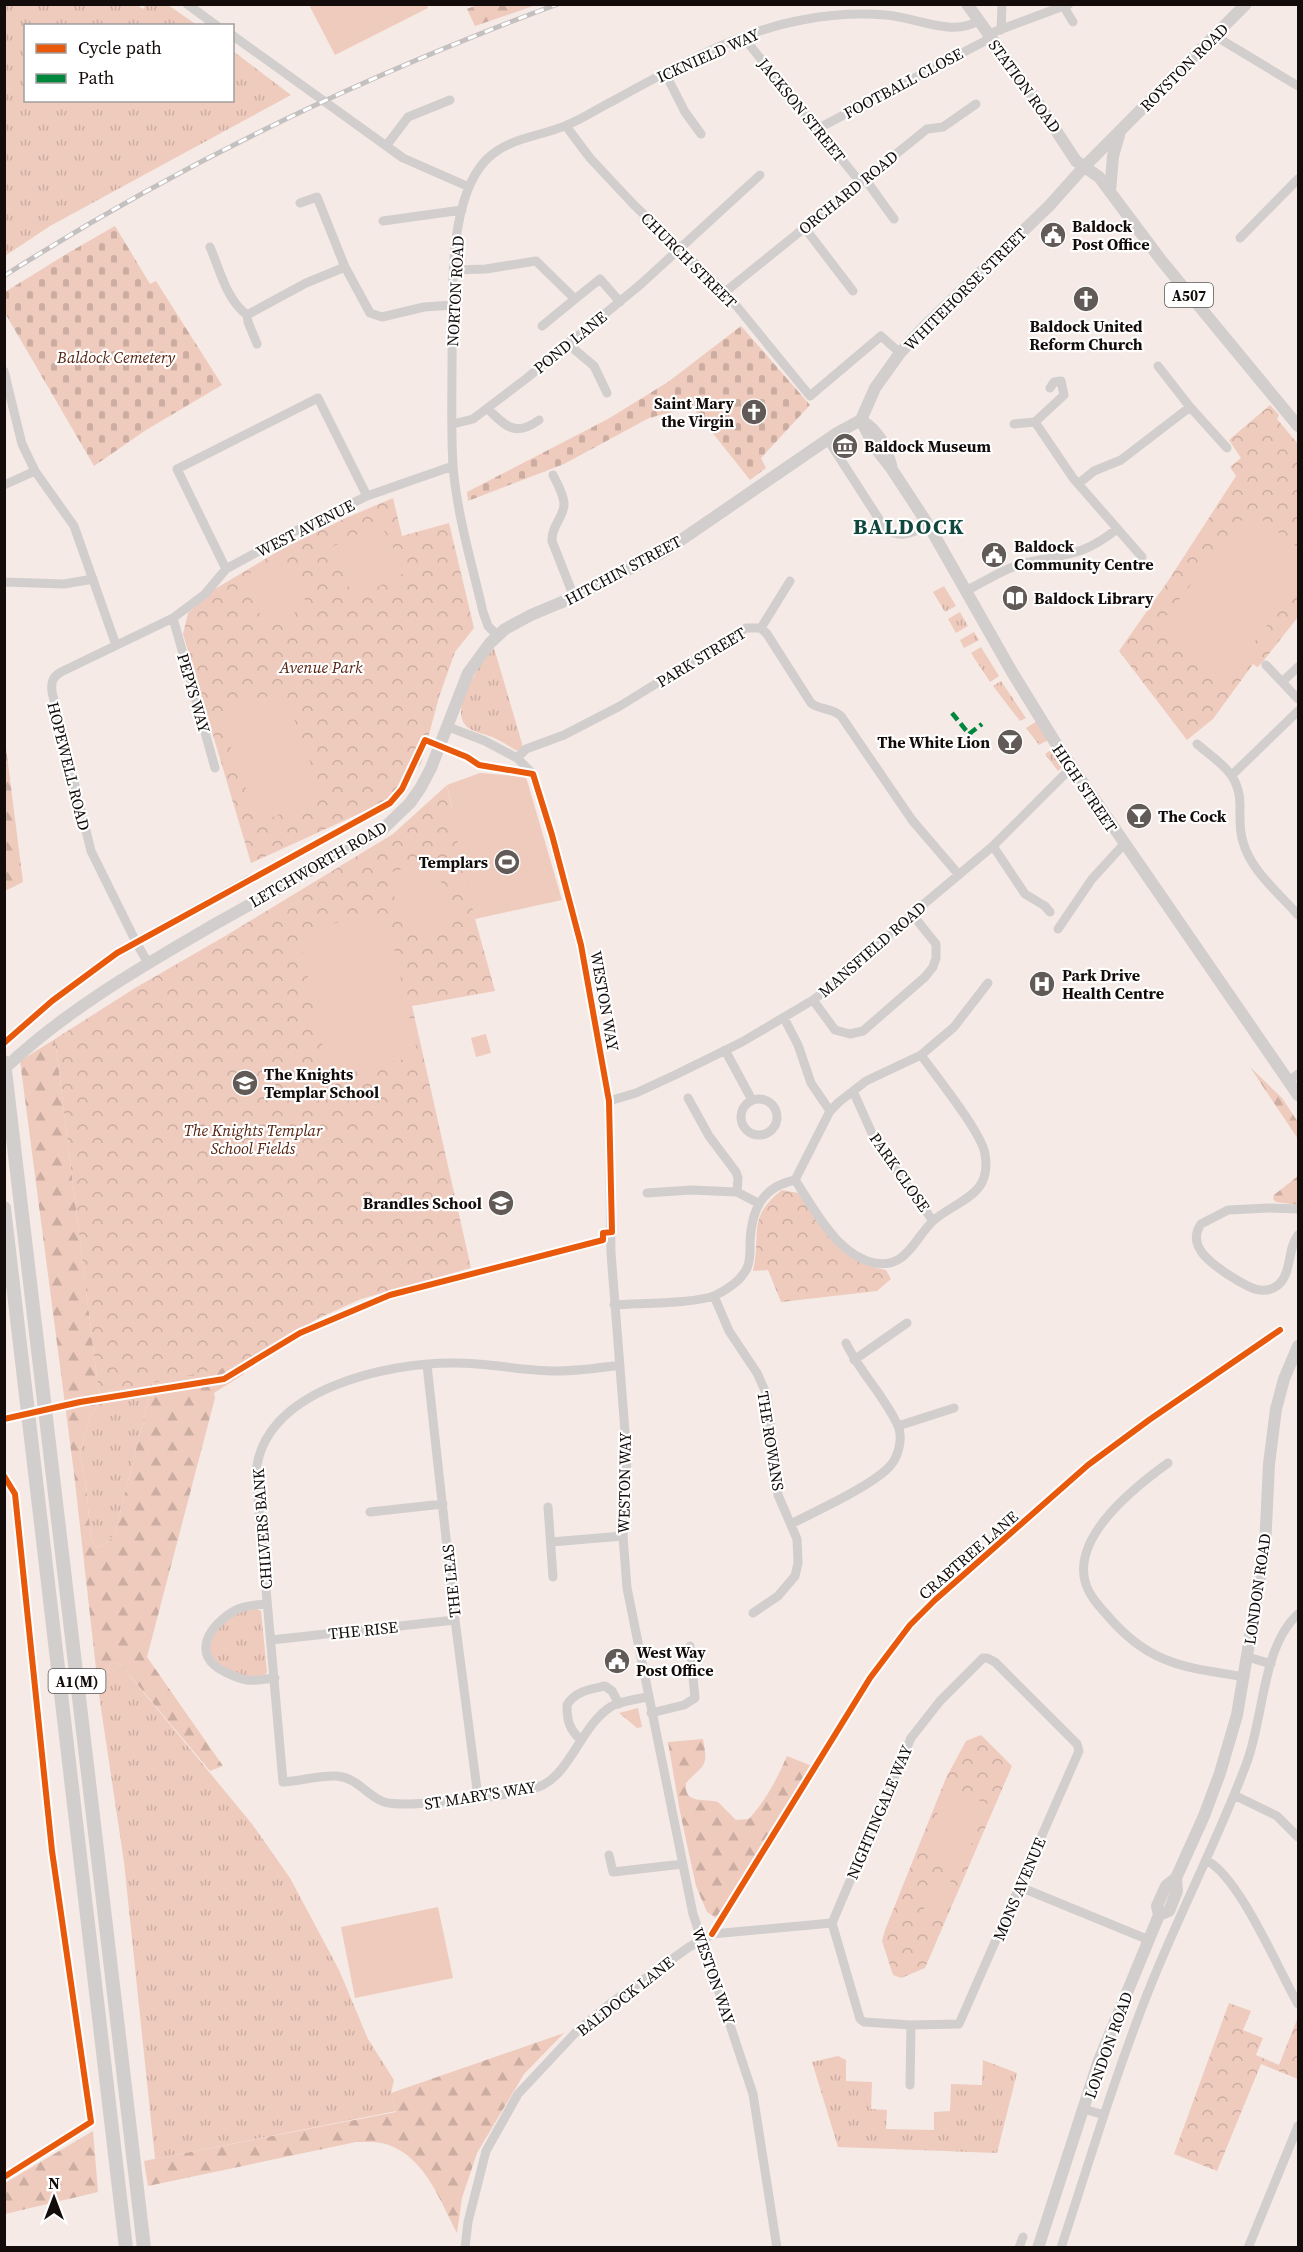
<svg xmlns="http://www.w3.org/2000/svg" width="1303" height="2252" viewBox="0 0 1303 2252" font-family="'Source Serif 4',serif">
<style>
.grass{fill:url(#grass-tufts)}
.forest{fill:url(#forest-firs)}
.cemetery{fill:url(#cemetery-stones)}
.park{fill:url(#park-crowns)}
.garden{fill:#efcbbd}
.lines{fill:none;stroke-linecap:round;stroke-linejoin:round}
.minor{stroke:#d1cecd;stroke-width:9}
.major{stroke:#d1cecd;stroke-width:12}
.highway{stroke:#d1cecd;stroke-width:14}
.rail-casing{stroke:#c4c0c0;stroke-width:5}
.rail{stroke:#fff;stroke-width:3;stroke-dasharray:9;stroke-linecap:butt}
.quiet{stroke:#00873e;stroke-width:4.5;stroke-dasharray:9 4.5;stroke-linecap:butt}
.cycleway-casing{stroke:#fff;stroke-width:10}
.cycleway{stroke:#e8590c;stroke-width:6}
.labels{text-anchor:middle;dominant-baseline:central;stroke-width:4.5;stroke-linejoin:round;paint-order:stroke}
.shield{fill:#fff;stroke:#5a5554;stroke-width:1.5}
.shield-label{font-size:15px;font-weight:bold;fill:#130c0a}
.street-label{font-size:16px;fill:#130c0a;stroke:#fff}
.poi-label{font-size:16px;font-weight:bold;fill:#130c0a;stroke:#fff;text-anchor:start}
.park-label{font-size:16px;font-style:italic;fill:#562310;stroke:#fff}
.district-label{font-size:22px;font-weight:bold;letter-spacing:1.5px;fill:#10473c;stroke:#fff}
</style>
<defs>
<pattern id="grass-tufts" width="24" height="20" patternUnits="userSpaceOnUse" patternTransform="scale(1.5)"><rect width="24" height="20" fill="#efcbbd"/><path d="M3 7l-1-3M5 7V3M7 7l1-3M15 17l-1-3M17 17v-4M19 17l1-3" fill="none" stroke="#ccada1"/></pattern>
<pattern id="forest-firs" width="22" height="20" patternUnits="userSpaceOnUse" patternTransform="scale(1.5)"><rect width="22" height="20" fill="#efcbbd"/><path d="M5 1l3.5 6h-7zM16 11l3.5 6h-7z" fill="#ccada1"/></pattern>
<pattern id="cemetery-stones" width="16" height="16" patternUnits="userSpaceOnUse" patternTransform="scale(1.5)"><rect width="16" height="16" fill="#efcbbd"/><path d="M2 7V4a2 2 0 0 1 4 0v3zM10 15v-3a2 2 0 0 1 4 0v3z" fill="#ccada1"/></pattern>
<pattern id="park-crowns" width="20" height="18" patternUnits="userSpaceOnUse" patternTransform="scale(1.5)"><rect width="20" height="18" fill="#efcbbd"/><path d="M2 6a3 3 0 1 1 6 0M12 15a3 3 0 1 1 6 0" fill="none" stroke="#ccada1"/></pattern>
</defs>
<rect width="100%" height="100%" fill="#f5eae5"/>
<path class="grass" d="M137,5L143,9L146,5H168L197,25L26,26V100H232L233,51L291,95L50,226L5,256V5Z
M944,586L956,606L945,612L933,592Z
M960,612L968,626L956,633L948,619Z
M974,632L979,640L964,648L960,640Z
M981,647L999,676L990,682L971,653Z
M494,648L523,747L517,751C509,746 501,741 492,737C485,734 477,733 470,729C444,713 481,663 494,648Z
M1001,681L1026,718L1020,721L993,686Z
M1037,721L1048,740L1039,745L1026,728Z
M1054,748L1063,762L1061,768L1058,771L1045,754Z
M153,1382L115,1533L109,1541L99,1548L95,1546L91,1539L86,1485L80,1453L90,1416L98,1406L99,1394Z
M257,1609L261,1611L267,1672L265,1675L249,1678L221,1668L210,1653L209,1646L214,1630L236,1612Z
M111,1662L121,1665L252,1824L290,1878L339,1970L368,2039L394,2080L391,2093L396,2111L155,2159L124,1862L99,1695Z
M638,1708L642,1727L637,1728L619,1713Z
M838,2056L846,2060V2081L872,2082L871,2109L887,2110L886,2129L934,2130V2112L950,2111L951,2084L982,2085L983,2060L1017,2073L997,2153L838,2147L812,2062Z"/>
<path class="forest" d="M477,5H536L475,26L467,9Z
M4,732L23,882L5,891H4Z
M55,1039L99,1394L98,1406L90,1416L80,1453L86,1485L91,1539L95,1546L99,1548L109,1541L115,1533L153,1382L242,1364L244,1374L214,1393L215,1398L147,1657L223,1766L210,1771L121,1665L111,1662L99,1695L74,1473L20,1061Z
M1250,1067L1282,1098L1298,1122V1139Z
M1298,1176V1205L1276,1202L1273,1199L1274,1195Z
M703,1739C709,1769 703,1764 686,1783C684,1805 703,1798 718,1802L736,1820L749,1819C766,1800 777,1779 787,1756L812,1766L783,1815L716,1918L707,1912L696,1886L680,1812L668,1742Z
M564,2033L524,2074L477,2153L462,2198L457,2233C440,2201 426,2159 389,2145C379,2141 366,2142 356,2142L148,2186L144,2161L396,2112L391,2093Z
M93,2131L98,2192L5,2214V2183Z"/>
<path class="cemetery" d="M115,226L150,284L156,281L222,385L146,430L94,466L5,313V292L68,253Z
M741,326L810,405L761,458L766,468L750,480L692,407L649,418L564,464L468,501L467,492L608,419L668,382Z"/>
<path class="park" d="M1270,405L1279,415L1277,419L1298,444V617L1261,664L1257,667L1253,664L1213,719L1187,740L1119,651L1168,581L1236,476L1230,467L1241,458L1229,440Z
M393,498L402,536L449,523L474,628L455,652L439,697L421,764L387,801L251,863L183,634L188,613L215,589L282,549L346,518Z
M447,785L475,919L495,991L412,1006L471,1268L361,1299L319,1318L242,1364L99,1394L55,1039L135,988L227,935L393,834Z
M782,1190L798,1193C824,1227 841,1263 886,1270L891,1279L877,1291L781,1302L768,1270L753,1271C762,1233 746,1218 782,1190Z
M981,1735L1012,1766L925,1968L901,1978L893,1975L882,1941L885,1930L946,1778L966,1741Z
M1229,2003L1251,2011L1243,2030L1263,2038L1256,2055L1279,2065L1298,2017V2079L1261,2064L1217,2171L1174,2154Z"/>
<path class="garden" d="M426,4L428,8L335,55L309,5Z
M1250,510L1298,548V586L1226,678L1159,625Z
M380,523L406,572L355,599L330,548Z
M279,556L308,605L268,628L240,579Z
M283,690L323,796L259,823L219,716Z
M480,773L526,777L562,900L475,919L450,808L452,807L447,785Z
M435,860L453,925L405,936L388,873Z
M386,912L418,1056L329,1076L298,931Z
M486,1034L491,1053L476,1057L471,1038Z
M948,1788L988,1804L963,1865L923,1848Z
M937,1876L954,1883L939,1921L922,1914Z
M438,1907L453,1978L355,1998L341,1927Z"/>
<g class="lines">
<path class="minor" d="M187,4L217,26
M1064,7L1073,22
M1001,30L1002,4
M232,35L403,158L469,187
M1215,36L1298,86
M744,38L860,182
M665,73L685,112L701,134
M566,126L590,158L634,205L725,292L810,396L881,336L900,353
M817,129L985,41L994,32L1069,4
M386,146L408,117L450,100
M865,179L894,219
M300,203L317,197L345,267L370,313L382,317L424,307L453,305
M383,221L462,210
M804,227L853,291
M1240,238L1298,179
M210,247C220,270 226,299 247,315L306,283L345,267
M454,270L486,269L536,261L575,299L600,279L620,302
M725,292L927,129L943,127L976,104
M247,315L248,322L257,344
M542,326L575,299
M570,341L575,350L594,366L607,393
M1158,366L1190,407L1227,448
M4,371L22,444L35,471L74,526L116,645
M488,409C506,427 516,437 539,420
M1035,422L1073,478L1142,557
M453,424L473,419L527,378L641,284L760,175
M1014,424L1035,422L1064,395L1061,381L1054,382L1050,388
M828,440L886,530C905,539 910,532 929,526
M553,475C557,483 563,493 564,503C565,516 551,526 552,541L574,597
M1078,484L1094,471L1121,460L1190,407
M4,485L35,471
M226,569L177,469L318,398L367,496
M4,582L64,584L93,579
M966,591C985,581 1005,568 1026,563C1066,553 1082,557 1117,529
M173,618L215,768
M761,628L790,581
M497,635L488,626L483,612C472,564 457,515 453,466C451,433 452,400 452,367C453,311 445,202 486,160C508,137 540,137 567,125C582,119 597,109 611,102C667,71 739,31 802,20C828,15 860,13 886,15C914,17 952,37 978,21
M1266,665L1298,699
M1283,681L1298,667
M446,726L485,741L517,758L533,774L552,835L581,945L609,1101L611,1253L627,1457L623,1536L627,1588L693,1914L753,2094L777,2248
M1197,744C1219,763 1240,773 1240,805C1240,817 1239,830 1243,842C1251,871 1279,893 1298,915
M517,758L526,749L564,735L620,706L746,628H761L767,634L811,703C820,710 832,708 841,716L912,820L959,875
M1232,775L1298,711
M993,846L1025,894L1045,906L1050,912
M1058,929L1092,879L1124,844
M148,963L136,942L91,851L52,692C51,683 52,677 61,672L173,618L205,594L226,569L303,527L367,496L453,466
M813,1000L835,1030L850,1034L863,1031L925,977L933,967L936,958V944L912,914
M784,1018L798,1045L811,1083L830,1111
M4,1043L52,1001L117,953L250,879
M725,1050L752,1100
M1289,1081L1298,1074
M853,1091L875,1140L933,1221
M688,1098L709,1136L736,1172L738,1178L737,1192L758,1203
M741 1117a18 18 0 1 1 36 0a18 18 0 1 1-36 0Z
M609,1101L636,1093L675,1075L742,1042L813,1000L847,974L912,914L993,846L1072,767
M795,1180C815,1210 837,1255 875,1263C907,1269 915,1237 934,1220C959,1199 992,1196 985,1154C982,1133 936,1076 921,1055
M647,1193L691,1190L737,1192
M1298,1209L1269,1208L1228,1210L1201,1224C1186,1246 1211,1263 1227,1274C1241,1282 1261,1299 1278,1285C1292,1274 1287,1249 1298,1235
M714,1296L729,1331L757,1373L767,1395L778,1495L797,1539L798,1563L795,1576L778,1596L753,1613
M614,1305C638,1303 696,1304 716,1295C728,1289 741,1281 747,1268C751,1259 750,1250 750,1241C752,1209 762,1187 795,1180L830,1111L839,1102L866,1081L921,1055L954,1027L988,983
M854,1360L907,1323
M427,1365L455,1620L478,1797
M620,1365C599,1368 577,1371 556,1371C523,1371 490,1363 456,1363C389,1362 260,1389 256,1475L283,1782C301,1781 319,1775 337,1776C358,1778 367,1796 384,1802C405,1809 523,1795 543,1785C571,1771 583,1723 612,1706C623,1701 636,1699 648,1697
M898,1426L954,1408
M1168,1463C1136,1486 1078,1532 1084,1576C1086,1592 1097,1604 1107,1615C1123,1634 1142,1650 1164,1659C1190,1670 1218,1672 1245,1677
M548,1507L553,1577
M370,1512L443,1504
M791,1524C816,1511 874,1485 891,1465C899,1455 903,1437 898,1426C885,1396 860,1373 846,1343
M551,1542L623,1536
M267,1604C257,1605 245,1605 236,1610C210,1624 189,1655 225,1672C232,1675 239,1679 247,1680C256,1681 266,1679 275,1678
M271,1640L455,1620
M1248,1657L1271,1664
M983,1658H987L995,1662L1077,1744L1079,1751L959,2024L911,2025L864,2022L860,2019L832,1923L911,1738L940,1701Z
M651,1713L684,1705L695,1698L690,1646
M581,1740C569,1729 567,1721 567,1705C575,1691 591,1689 605,1686L612,1691L619,1704
M1234,1795L1277,1816L1298,1837
M609,1855L613,1872L683,1864
M1206,1860C1239,1876 1278,1969 1298,2004
M1020,1887L1149,1940
M910,2085L911,2025
M1084,2109L1104,2115
M465,2248L468,2222L486,2151L518,2094L578,2030L611,2003L689,1947L712,1934L832,1923
M1019,2248L1023,2237
M1061,2248C1090,2159 1117,2069 1152,1982C1182,1908 1219,1837 1247,1762C1264,1716 1262,1647 1298,1614
M1248,2248L1298,2126"/>
<path class="major" d="M967,4L1036,100L1076,161L1099,177L1161,260L1298,426
M1110,192L1113,156L1119,135
M861,420L874,446L891,468L929,526L1012,672L1055,742L1298,1095
M861,420L875,388L900,353L923,328L1049,206L1083,168L1246,4
M861,420C879,431 886,446 891,465
M4,1069C67,1009 141,967 215,924C271,893 327,861 383,829L410,803L421,787L431,768L468,673L490,643L505,629L531,615L574,597L665,551L837,433L861,420
M1159,1915L1169,1911L1177,1891L1176,1878
M1038,2248L1098,2063L1159,1915L1157,1906L1166,1886L1176,1878L1204,1816L1220,1773L1237,1715L1265,1548L1269,1464L1276,1409L1284,1379L1298,1346"/>
<path class="highway" d="M4,1062L144,2248
M4,1208L126,2248"/>
<g class="rail-casing">
<path id="rail" d="M4,276C177,165 366,75 558,4"/>
</g>
<use href="#rail" class="rail"/>
<path class="quiet" d="M952,713L969,734L982,724"/>
<g class="cycleway-casing">
<path id="cycleway" d="M4,1043L52,1001L117,953L390,803L402,789L425,740L467,757L479,765L533,774L552,835L581,945L609,1101L612,1232L603,1233V1240L390,1295L300,1333L224,1379L80,1402L4,1419
M4,1476L15,1494L52,1851L91,2122L4,2177
M712,1934L870,1678L910,1625L935,1600L1088,1465L1149,1420L1280,1330"/>
</g>
<use href="#cycleway" class="cycleway"/>
</g>
<defs>
<g id="civic-disc" transform="scale(1.35)"><circle r="9.5" fill="#625a57" stroke="#fff"/><path d="M-.6-6.5H3V-4.5H.6V-3L4-1V1h2V6H-6V1h2V-1L-.6-3ZM-1.2 2.5V6h2.4V2.5Z" fill="#fff"/></g>
<g id="church-disc" transform="scale(1.35)"><circle r="9.5" fill="#625a57" stroke="#fff"/><path d="M-1.2-6h2.4v3.5h3.3v2.4h-3.3V6h-2.4V-.1h-3.3v-2.4h3.3Z" fill="#fff"/></g>
<g id="museum-disc" transform="scale(1.35)"><circle r="9.5" fill="#625a57" stroke="#fff"/><path d="M0-6L6-3V-2H-6V-3ZM-5-1h2V3h-2ZM-1-1h2V3h-2ZM3-1h2V3H3ZM-6 4H6V6H-6Z" fill="#fff"/></g>
<g id="library-disc" transform="scale(1.35)"><circle r="9.5" fill="#625a57" stroke="#fff"/><path d="M-6-4Q-3-5.5-.7-3.5V5Q-3 3-6 4ZM6-4Q3-5.5 .7-3.5V5Q3 3 6 4Z" fill="#fff"/></g>
<g id="bar-disc" transform="scale(1.35)"><circle r="9.5" fill="#625a57" stroke="#fff"/><path d="M-6-5H6L.8 .8V4.5H3.5V6h-7V4.5H-.8V.8Z" fill="#fff"/></g>
<g id="stadium-disc" transform="scale(1.35)"><circle r="9.5" fill="#625a57" stroke="#fff"/><path d="M0-5a6.5 5 0 1 0 0 10a6.5 5 0 1 0 0-10ZM-3.5-1.8h7v3.6h-7Z" fill="#fff"/></g>
<g id="hospital-disc" transform="scale(1.35)"><circle r="9.5" fill="#625a57" stroke="#fff"/><path d="M-5-5h3v3.5h4V-5h3V5h-3V1.5h-4V5h-3Z" fill="#fff"/></g>
<g id="school-disc" transform="scale(1.35)"><circle r="9.5" fill="#625a57" stroke="#fff"/><path d="M0-5L7-2L0 1L-7-2ZM-4 1L0 2.5L4 1V4Q0 6-4 4Z" fill="#fff"/></g>
</defs>
<g fill-rule="evenodd">
<use href="#civic-disc" x="1053" y="235"/>
<use href="#church-disc" x="1086" y="299"/>
<use href="#church-disc" x="754" y="412"/>
<use href="#museum-disc" x="845" y="446"/>
<use href="#civic-disc" x="994" y="555"/>
<use href="#library-disc" x="1015" y="598"/>
<use href="#bar-disc" x="1010" y="742"/>
<use href="#bar-disc" x="1139" y="816"/>
<use href="#stadium-disc" x="507" y="862"/>
<use href="#hospital-disc" x="1042" y="984"/>
<use href="#school-disc" x="245" y="1083"/>
<use href="#school-disc" x="501" y="1203"/>
<use href="#civic-disc" x="617" y="1661"/>
</g>
<g class="labels">
<g class="shield">
<rect x="1165" y="283" width="48" height="24" rx="4.5"/>
<rect x="48.5" y="1669" width="57" height="24" rx="4.5"/>
</g>
<g class="shield-label">
<text x="1189" y="295">A507</text>
<text x="77" y="1681">A1(M)</text>
</g>
<g class="street-label">
<text transform="translate(708 55) rotate(-24)">ICKNIELD WAY</text>
<text transform="translate(1184 67) rotate(-45)">ROYSTON ROAD</text>
<text transform="translate(903 83) rotate(-28)">FOOTBALL CLOSE</text>
<text transform="translate(1025 86) rotate(54)">STATION ROAD</text>
<text transform="translate(802 110) rotate(51)">JACKSON STREET</text>
<text transform="translate(848 192) rotate(-39)">ORCHARD ROAD</text>
<text transform="translate(689 260) rotate(45)">CHURCH STREET</text>
<text transform="translate(965 289) rotate(-45)">WHITEHORSE STREET</text>
<text transform="translate(455 291) rotate(-87)">NORTON ROAD</text>
<text transform="translate(570 342) rotate(-39)">POND LANE</text>
<text transform="translate(305 528) rotate(-27)">WEST AVENUE</text>
<text transform="translate(623 570) rotate(-28)">HITCHIN STREET</text>
<text transform="translate(701 657) rotate(-31)">PARK STREET</text>
<text transform="translate(194 693) rotate(74)">PEPYS WAY</text>
<text transform="translate(69 766) rotate(76)">HOPEWELL ROAD</text>
<text transform="translate(1085 788) rotate(56)">HIGH STREET</text>
<text transform="translate(318 864) rotate(-30)">LETCHWORTH ROAD</text>
<text transform="translate(872 949) rotate(-41)">MANSFIELD ROAD</text>
<text transform="translate(605 1001) rotate(80)">WESTON WAY</text>
<text transform="translate(900 1172) rotate(55)">PARK CLOSE</text>
<text transform="translate(771 1441) rotate(81)">THE ROWANS</text>
<text transform="translate(624 1483) rotate(-89)">WESTON WAY</text>
<text transform="translate(262 1529) rotate(-94)">CHILVERS BANK</text>
<text transform="translate(968 1555) rotate(-41)">CRABTREE LANE</text>
<text transform="translate(451 1581) rotate(-96)">THE LEAS</text>
<text transform="translate(1257 1589) rotate(-82)">LONDON ROAD</text>
<text transform="translate(363 1630) rotate(-6)">THE RISE</text>
<text transform="translate(480 1795) rotate(-9)">ST MARY'S WAY</text>
<text transform="translate(879 1812) rotate(-67)">NIGHTINGALE WAY</text>
<text transform="translate(1019 1889) rotate(-67)">MONS AVENUE</text>
<text transform="translate(714 1976) rotate(71)">WESTON WAY</text>
<text transform="translate(625 1996) rotate(-38)">BALDOCK LANE</text>
<text transform="translate(1108 2045) rotate(-70)">LONDON ROAD</text>
</g>
<g class="poi-label">
<text x="1072" y="226">Baldock<tspan x="1072" dy="18">Post Office</tspan></text>
<text x="1086" y="326" text-anchor="middle">Baldock United<tspan x="1086" dy="18">Reform Church</tspan></text>
<text x="734" y="403" text-anchor="end">Saint Mary<tspan x="734" dy="18">the Virgin</tspan></text>
<text x="864" y="446">Baldock Museum</text>
<text x="1014" y="546">Baldock<tspan x="1014" dy="18">Community Centre</tspan></text>
<text x="1034" y="598">Baldock Library</text>
<text x="990" y="742" text-anchor="end">The White Lion</text>
<text x="1158" y="816">The Cock</text>
<text x="488" y="862" text-anchor="end">Templars</text>
<text x="1062" y="975">Park Drive<tspan x="1062" dy="18">Health Centre</tspan></text>
<text x="264" y="1074">The Knights<tspan x="264" dy="18">Templar School</tspan></text>
<text x="482" y="1203" text-anchor="end">Brandles School</text>
<text x="636" y="1652">West Way<tspan x="636" dy="18">Post Office</tspan></text>
</g>
<g class="park-label">
<text x="116" y="357">Baldock Cemetery</text>
<text x="321" y="667">Avenue Park</text>
<text x="253" y="1130">The Knights Templar<tspan x="253" dy="18">School Fields</tspan></text>
</g>
<g class="district-label">
<text x="909" y="526">BALDOCK</text>
</g>
</g>
<rect width="1303" height="2252" fill="none" stroke="#130c0a" stroke-width="12"/>
<rect x="24" y="24" width="210" height="78" fill="#ffffff" stroke="#a19e9d" stroke-width="1.5"/>
<rect x="36" y="44" width="30" height="9" fill="#e8590c" stroke="#a19e9d" stroke-width="1.5"/>
<text x="78" y="54" font-size="18" fill="#130c0a">Cycle path</text>
<rect x="36" y="74" width="30" height="9" fill="#00873e" stroke="#a19e9d" stroke-width="1.5"/>
<text x="78" y="84" font-size="18" fill="#130c0a">Path</text>
<g transform="translate(54 2198)" stroke="#ffffff" stroke-width="4.5" paint-order="stroke">
<path d="M0-4.5L10 22L0 15L-10 22Z" fill="#130c0a"/>
<text y="-9" font-size="16" font-weight="bold" text-anchor="middle" fill="#130c0a">N</text>
</g>
</svg>
